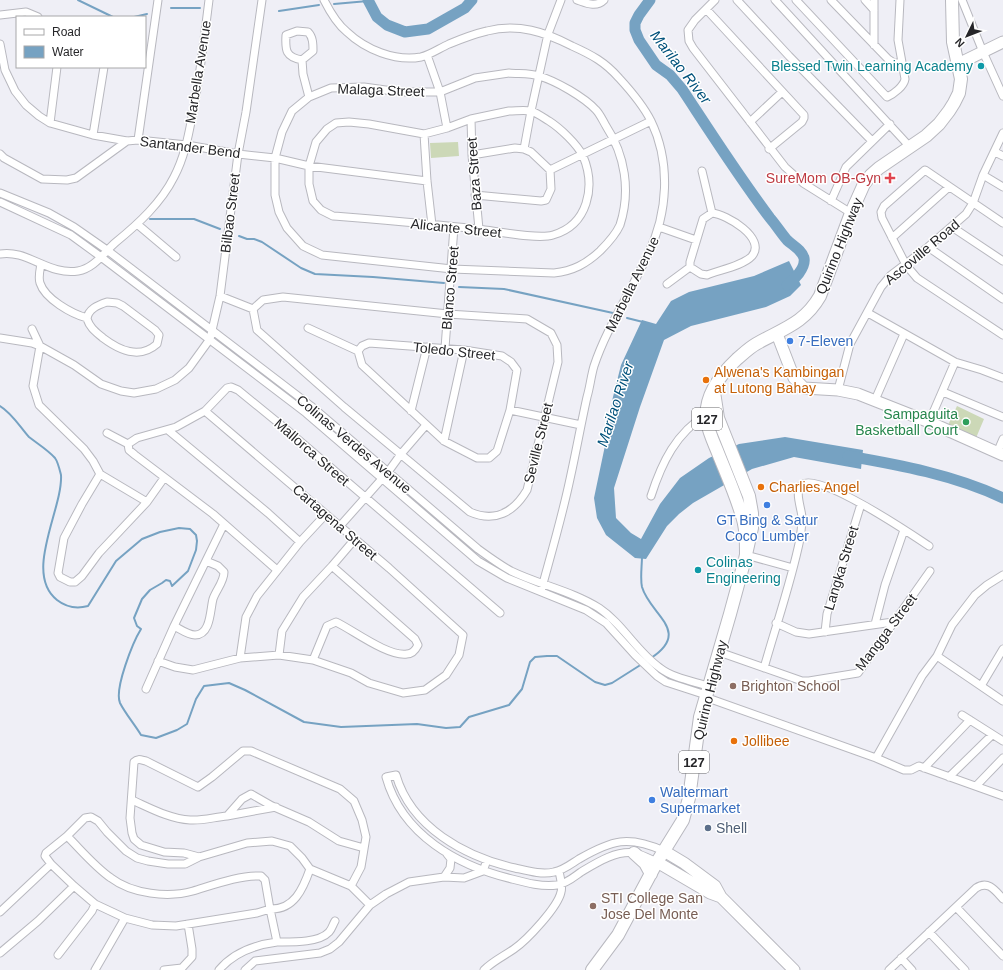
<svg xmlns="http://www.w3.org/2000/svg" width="1003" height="970" viewBox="0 0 1003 970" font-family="Helvetica,sans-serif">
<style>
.green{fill:#ccd8b7}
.water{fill:#76a2c2}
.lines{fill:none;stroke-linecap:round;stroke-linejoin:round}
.stream{stroke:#76a2c2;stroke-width:2}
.river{stroke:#76a2c2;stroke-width:11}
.street-casing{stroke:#b8b8bf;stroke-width:9}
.secondary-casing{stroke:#b8b8bf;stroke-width:13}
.primary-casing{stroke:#b8b8bf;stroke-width:14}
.street{stroke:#fff;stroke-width:7}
.secondary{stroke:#fff;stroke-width:11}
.primary{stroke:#fff;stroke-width:12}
.culture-dot{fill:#0f9aa8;stroke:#fff;stroke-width:1.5}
.health-dot{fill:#e0444e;stroke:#fff;stroke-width:1.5}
.shop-dot{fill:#3f7fe0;stroke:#fff;stroke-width:1.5}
.food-dot{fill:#e8710a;stroke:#fff;stroke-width:1.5}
.leisure-dot{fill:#2e9e5b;stroke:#fff;stroke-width:1.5}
.education-dot{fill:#8d6e63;stroke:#fff;stroke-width:1.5}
.service-dot{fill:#5c6f8a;stroke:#fff;stroke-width:1.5}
.labels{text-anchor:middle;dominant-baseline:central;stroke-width:3;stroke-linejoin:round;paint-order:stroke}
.shield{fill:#fff;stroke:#676769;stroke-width:1}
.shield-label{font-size:13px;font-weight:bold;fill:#262629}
.culture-label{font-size:14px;fill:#0d838f;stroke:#fff;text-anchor:end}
.street-label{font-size:14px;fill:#262629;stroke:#fff}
.health-label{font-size:14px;fill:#be3a42;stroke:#fff;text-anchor:end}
.shop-label{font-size:14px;fill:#366cbe;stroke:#fff;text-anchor:start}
.food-label{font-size:14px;fill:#c56008;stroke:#fff;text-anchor:start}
.leisure-label{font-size:14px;fill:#27864d;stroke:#fff;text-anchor:end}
.education-label{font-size:14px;fill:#785e54;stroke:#fff;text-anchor:start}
.service-label{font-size:14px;fill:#4e5e75;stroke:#fff;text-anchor:start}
.water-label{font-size:15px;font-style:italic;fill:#00517b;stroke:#fff}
</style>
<rect width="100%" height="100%" fill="#efeff6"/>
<path class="green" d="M458,142L459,156L431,158L430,143Z
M957,406L984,419L976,438L948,425Z"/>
<path class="water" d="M789,261L801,285L790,296L766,307L691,326L664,340L640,407L614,488L616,518L631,533L641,539L660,504L680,478L709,458L739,444L785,437L863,450L861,469L794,457L752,469L693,503L679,514L667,526L646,559L635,558L606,535L597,518L594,498L611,417L612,401L621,365L642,320L656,324L671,301L689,292L754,276Z"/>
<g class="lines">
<path class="stream" d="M78,0L113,17
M334,4L368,1
M171,8H200
M279,11L319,5
M134,17L147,14
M150,219H194L220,229
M239,236L247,239H254L262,242L301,268L315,274L373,277L444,283
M459,287L504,289L613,313
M627,318L643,322
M0,406C12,413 20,427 29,437C38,444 48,450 55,458C58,462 60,471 61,475C63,509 23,573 57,600C66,607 77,609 88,606L116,561L142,539L160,532L179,528L190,529L196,535L197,541L196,550L188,571L172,586L170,581L166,580L162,583L150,590L142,599L134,618L137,626L141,629C133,642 114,689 120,703C125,713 135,725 141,735L156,738L177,730L187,724L196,699L204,686L229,683L245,690L304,722L341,727L417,724L446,728L460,727L469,717L509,705L522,689L530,662L535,657L547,656H557L595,682L605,685L612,683L642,664
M642,556C642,566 640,578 642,587C650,615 692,631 651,658"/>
<path class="river" d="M368,0L377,17L387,25L405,32L428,29L465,8L472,0
M650,0L639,15L635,23V30L639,40L656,65L670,75L682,89C711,133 739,177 770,218C776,225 781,233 787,240C792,245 802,250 804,258C806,268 794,280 787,285
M848,456C900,465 954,475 1003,498"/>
<g class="street-casing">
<path id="street" d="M324,0C330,12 337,24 347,32C365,49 395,62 421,57C430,55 440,48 449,44C461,39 474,34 487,31C518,23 545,32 572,46C592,55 605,62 619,78C631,91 643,105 651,121C671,163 668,213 648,254C631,292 607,327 594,366C591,376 590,387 587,397C581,424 576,452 570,479C562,517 551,554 541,591
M577,0C586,3 596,8 604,0
M715,0L695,20L688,30L689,41L693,48L785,167L803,183L851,213
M737,0L789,56L872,141
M775,0L910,147
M796,0L887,97C894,94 904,86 905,79L898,40L900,0
M831,0L888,59L894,63H902
M865,0L874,10
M962,0L983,52L1003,96
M706,9L804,115V118L802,122L769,149
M0,15L26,12L38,17
M297,31L308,32C313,37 313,44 313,51L302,60C286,57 285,51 286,35Z
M0,44L5,70L15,91L26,105L39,116L50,123L93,135L127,141L138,140L187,145L238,154L275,158L309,166L427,181
M874,45V0
M427,55L440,92L447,128
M302,60L303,74L309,97
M509,73C518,74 530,73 539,76C556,81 584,97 596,110C600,114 603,121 606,126C625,155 631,191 620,225C616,234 607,244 600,251C586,264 573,271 554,273L452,269L322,255L303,246L287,228L279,212L275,195V158L282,132L292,111L309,97L331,88L364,87L400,92H440L475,78Z
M509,111C516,111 524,110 531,111C537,113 544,118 549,121C560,128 577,144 583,156C596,187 588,225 553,235C538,240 496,231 478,229C430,224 381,220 333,216L321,210L313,201L309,184V166L316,142L327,129L336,123L349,122L369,124L424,134L447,128L471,119Z
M471,119L472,155L479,229
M750,122L782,92
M50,123L57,67
M424,134L427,181L432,225
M93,135L104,67
M138,140L158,0
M524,149L531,111L548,34L561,0
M995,152L1003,156
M0,154L4,158L42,179L67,180L76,178L127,141
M472,155L515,148L524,149L531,152L550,170L551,189L546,200L541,201L475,195
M550,170L651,121
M702,171L712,213
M983,175L1003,187
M0,193L49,213L74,227L107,250L311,406L478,549C489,557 500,565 511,571C540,585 572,591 599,608C623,624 636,651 660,668C673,678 692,681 708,686
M831,201L846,167L890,124
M0,202L71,235L97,254L306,413L478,561L507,578L586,610L606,623L635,655L657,676L666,682L706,695
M712,213C726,214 767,238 752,256C743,266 719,270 707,275L701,274L690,267V262L703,219Z
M1003,223L925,170L884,206L881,212L882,218L906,265L917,278L1003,335
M137,224L176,257
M659,227L696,240
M952,227L1003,261
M892,238L949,187
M928,247L1003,299
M0,254C27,249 49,276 78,271C95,268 104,252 116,242C138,224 161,203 174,177C184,158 188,138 192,117C200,78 204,39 209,0
M41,264C40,270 38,277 40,283C45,299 72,314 87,318
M667,284L690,267
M220,296L253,309
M283,297L448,314L527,319L551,333L557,345L558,362L527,490C514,512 495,523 470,512L344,407L257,330L253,309L263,300Z
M107,302L117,303L123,306L155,330L159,335L157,344C139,360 119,350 103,338C96,332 90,328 87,319C88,309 98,305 107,302Z
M868,313L955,362L982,370L1003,378
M308,328L358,351
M32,329L40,346L74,365L101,384L121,391L134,393L156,389L175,380L189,368L210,339L220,296L238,154L246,112L262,0
M0,338L32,343L40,346L33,386L39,405L84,449L93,461L100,474L82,504L64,538L58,573L60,577L70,582H75L82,576L99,553L147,502L164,478
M369,343L464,350L502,356L511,362L517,370L510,410L497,451L489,458H477L444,441L362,365L358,351L362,346Z
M445,348L454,227
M838,390L850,344L881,287L891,275L928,247L966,214L973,203L983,175L1003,133
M943,392L1003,417
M875,400L904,334
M510,410L581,425
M411,411L427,347
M929,422L955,362
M168,430L268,513L300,542
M107,433L128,444L137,438L176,427L205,411L227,388L231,387L238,390L287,430L500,613
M444,441L464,350
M128,444L129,450L135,455L213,514L277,570
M997,453L1003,439
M100,474L147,502
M651,496C662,462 676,433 707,414
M340,526L388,472L401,454L426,425
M746,555L793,568
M776,623L796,632L809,634L893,622
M875,624L885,585L904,530
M174,626C180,629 188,635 195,635C211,635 210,610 213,599C216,590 224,582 224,572L218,566L206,561
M825,632L827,614L861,504
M719,652L802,681H809L858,673L930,571
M279,655L282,631L303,597L332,566L355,539
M937,656L1003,701
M240,658L246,617L257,596L300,542L326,514
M313,660L327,626L336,622C353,630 388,657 407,654C412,654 416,649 418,645L415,639L332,566
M158,661L175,667L193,670L240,658L279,655L313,660L351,673L369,683L403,693L425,690L446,675L459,655L463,635L389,568L205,411
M764,668C776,625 791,583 800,539C801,532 802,525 802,518C802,509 793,490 803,484C821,473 911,534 929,546
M981,686L1003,649
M146,689L174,626L224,524
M705,697L876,758L904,770H911L919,766L1003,796
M962,715L1003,741
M876,758L922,676L937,656L952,625L975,595L987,585L1003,575
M924,768L970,720
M949,777L992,735
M976,786L1003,758
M132,800C150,808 170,819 190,820C202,821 215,817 227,816L242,799L251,794L272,806L309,822L339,841L364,848
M227,816L276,807
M67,836C81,850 95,867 111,878C132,894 168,898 193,891C213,885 240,875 261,876L265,880L270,909L257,913L176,926L152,925L125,918L95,904L74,886L51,864L45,856L46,853L67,836L85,818L91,817L98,821L107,832L126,851L137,858L148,861L168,864H185L199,857
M657,862C650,859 643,855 635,853C616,850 596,863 581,872C574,877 566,884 557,885C542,887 527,883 512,879C458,866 402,835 386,777L396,775C411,827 465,857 515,868C528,871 542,875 554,872C564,870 571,864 579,859C612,840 628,835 664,851
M310,869C303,889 294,910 270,909L277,942C291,942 319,943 329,932C332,929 333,924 335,921
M444,877L450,868L451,859L447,854
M351,886L310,869L302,858L290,846L272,841L247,843L199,857L184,853L164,852L141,845L134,839L132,833L130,818L134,762C138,758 141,760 146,761L198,787L212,777L243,751H251L340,789L354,801L362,820L366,837L361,867L351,886L370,905
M956,907L1003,956
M0,912L51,864
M929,932L965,970
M0,953L38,921L74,886
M58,955L92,911L95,904
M901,958L912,970
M95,970L125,918
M164,970L182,968
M180,970L192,957V949L188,924
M219,970C234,952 254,945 277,942
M245,970L255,961L320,953L330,949L339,942L370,905L386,894L409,882L444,877L464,878L483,871L487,860
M484,970C493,961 504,956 514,949C527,940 558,907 561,892C563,887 560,877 559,871
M889,970L976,888C988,880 995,890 1003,899"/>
</g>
<g class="secondary-casing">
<path id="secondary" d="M958,64L1003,42
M777,334L794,378L804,388L838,390L858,394L929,422L1003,455
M664,851L684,863L715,886L721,897L794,970
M657,862L710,893L721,897"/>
</g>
<g class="primary-casing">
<path id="primary" d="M746,555C746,541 746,526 741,513C735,493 726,473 718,453C714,443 709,433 707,422C703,397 720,375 737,359C743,354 749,348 756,344C782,329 804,324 820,296L851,213L864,184L871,175L879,168L926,136L939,124L949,111L954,103L959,93L961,79L953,42L952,0
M634,853L645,863L651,874
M592,970L618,935L657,862L683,820L689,798L700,717L730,614L745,559L752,528V513L749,496L718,418L714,392"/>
</g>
<use href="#street" class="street"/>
<use href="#secondary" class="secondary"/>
<use href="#primary" class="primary"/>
</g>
<g class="culture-dot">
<circle cx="981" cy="66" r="4"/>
<circle cx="698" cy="570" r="4"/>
</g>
<path class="health-dot" d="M888 172h4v4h4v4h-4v4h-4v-4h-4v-4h4z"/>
<g class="shop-dot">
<circle cx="790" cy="341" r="4"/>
<circle cx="767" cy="505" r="4"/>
<circle cx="652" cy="800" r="4"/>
</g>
<g class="food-dot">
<circle cx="706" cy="380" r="4"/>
<circle cx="761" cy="487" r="4"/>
<circle cx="734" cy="741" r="4"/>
</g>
<circle class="leisure-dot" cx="966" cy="422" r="4"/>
<g class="education-dot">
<circle cx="733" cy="686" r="4"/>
<circle cx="593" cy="906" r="4"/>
</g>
<circle class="service-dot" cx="708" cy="828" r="4"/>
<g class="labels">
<g class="shield">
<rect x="692" y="408" width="30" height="22" rx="3"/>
<rect x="679" y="751" width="30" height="22" rx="3"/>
</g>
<g class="shield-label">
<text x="707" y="419">127</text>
<text x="694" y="762">127</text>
</g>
<g class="culture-label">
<text x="973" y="66">Blessed Twin Learning Academy</text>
<text x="706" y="562" text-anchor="start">Colinas<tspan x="706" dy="16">Engineering</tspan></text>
</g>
<g class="street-label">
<text transform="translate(198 72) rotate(-81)">Marbella Avenue</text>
<text transform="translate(381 90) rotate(2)">Malaga Street</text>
<text transform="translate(190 147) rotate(7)">Santander Bend</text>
<text transform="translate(474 174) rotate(-94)">Baza Street</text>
<text transform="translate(230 213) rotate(-83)">Bilbao Street</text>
<text transform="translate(456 228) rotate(6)">Alicante Street</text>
<text transform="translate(839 246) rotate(-68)">Quirino Highway</text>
<text transform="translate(922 252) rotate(-40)">Ascoville Road</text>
<text transform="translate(632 284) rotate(-64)">Marbella Avenue</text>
<text transform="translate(450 288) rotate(-85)">Blanco Street</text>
<text transform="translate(454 351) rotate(6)">Toledo Street</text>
<text transform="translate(538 443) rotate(-76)">Seville Street</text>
<text transform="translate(354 444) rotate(40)">Colinas Verdes Avenue</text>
<text transform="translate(312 452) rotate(41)">Mallorca Street</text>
<text transform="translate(335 522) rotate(41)">Cartagena Street</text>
<text transform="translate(841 568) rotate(-73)">Langka Street</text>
<text transform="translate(886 632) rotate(-53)">Mangga Street</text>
<text transform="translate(710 690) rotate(-76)">Quirino Highway</text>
</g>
<g class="health-label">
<text x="881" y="178">SureMom OB-Gyn</text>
</g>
<g class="shop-label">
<text x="798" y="341">7-Eleven</text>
<text x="767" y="520" text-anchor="middle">GT Bing &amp; Satur<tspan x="767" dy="16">Coco Lumber</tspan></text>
<text x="660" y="792">Waltermart<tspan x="660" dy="16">Supermarket</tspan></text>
</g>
<g class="food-label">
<text x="714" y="372">Alwena's Kambingan<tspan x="714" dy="16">at Lutong Bahay</tspan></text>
<text x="769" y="487">Charlies Angel</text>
<text x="742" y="741">Jollibee</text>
</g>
<g class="leisure-label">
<text x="958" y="414">Sampaguita<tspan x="958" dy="16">Basketball Court</tspan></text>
</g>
<g class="education-label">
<text x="741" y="686">Brighton School</text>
<text x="601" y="898">STI College San<tspan x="601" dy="16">Jose Del Monte</tspan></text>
</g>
<g class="service-label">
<text x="716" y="828">Shell</text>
</g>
<g class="water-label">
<text transform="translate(681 67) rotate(52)">Marilao River</text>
<text transform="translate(615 404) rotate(-72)">Marilao River</text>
</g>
</g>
<rect x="16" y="16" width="130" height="52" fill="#ffffff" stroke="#a8a8a9"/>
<rect x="24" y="29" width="20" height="6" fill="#ffffff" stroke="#a8a8a9"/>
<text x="52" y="36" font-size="12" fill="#262629">Road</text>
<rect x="24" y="46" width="20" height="12" fill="#76a2c2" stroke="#a8a8a9"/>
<text x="52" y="56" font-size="12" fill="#262629">Water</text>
<g transform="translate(967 36) rotate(227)" stroke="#ffffff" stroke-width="3" paint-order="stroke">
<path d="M0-3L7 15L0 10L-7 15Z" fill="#262629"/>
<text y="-6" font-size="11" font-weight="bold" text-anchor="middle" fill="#262629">N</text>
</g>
</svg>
